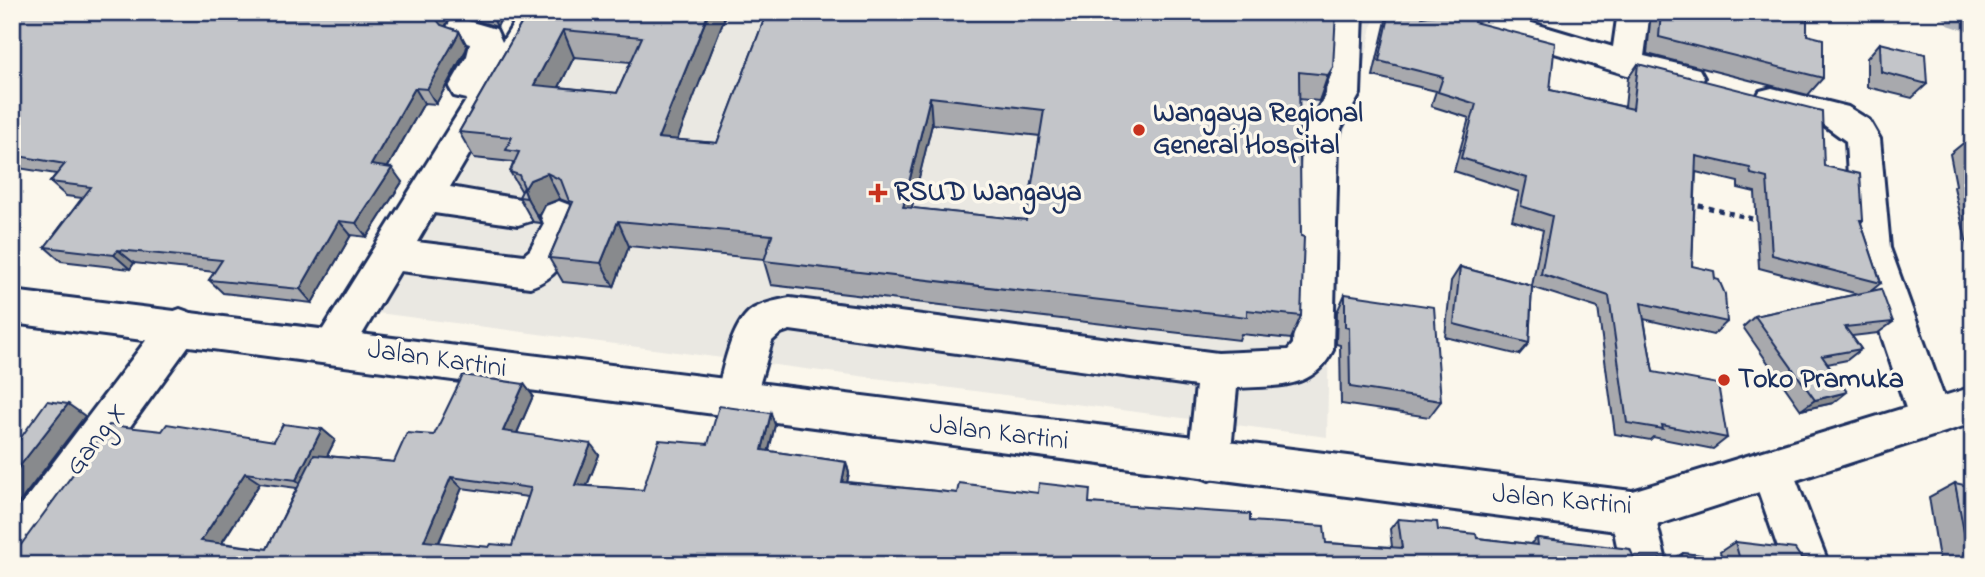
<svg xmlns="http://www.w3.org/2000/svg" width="1985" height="577" viewBox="0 0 1985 577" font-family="'Indie Flower',sans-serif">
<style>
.built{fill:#eae8e2}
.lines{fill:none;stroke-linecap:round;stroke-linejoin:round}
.river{fill:#afb3bb;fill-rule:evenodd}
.minor-casing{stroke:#1b2f5e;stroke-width:6}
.major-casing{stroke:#1b2f5e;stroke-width:6}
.path{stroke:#1b2f5e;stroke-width:4.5;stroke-dasharray:5 5;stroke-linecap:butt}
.minor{fill:#fbf7ec;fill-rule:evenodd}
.major{fill:#fbf7ec;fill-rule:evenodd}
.wall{fill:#a8a9ad;stroke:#1b2f5e;stroke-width:2;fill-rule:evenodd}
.shaded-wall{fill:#888a8d;stroke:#1b2f5e;stroke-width:2}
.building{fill:#c3c5c9;stroke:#1b2f5e;stroke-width:2;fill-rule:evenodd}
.poi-dot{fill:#c8321e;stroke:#fbf7ec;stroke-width:2.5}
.labels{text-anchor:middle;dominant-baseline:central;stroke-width:7;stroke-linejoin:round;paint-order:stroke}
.poi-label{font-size:28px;font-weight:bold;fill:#1b2f5e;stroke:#fbf7ec;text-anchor:start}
.street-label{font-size:28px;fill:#1b2f5e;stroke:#fbf7ec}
</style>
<rect width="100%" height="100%" fill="#fbf7ec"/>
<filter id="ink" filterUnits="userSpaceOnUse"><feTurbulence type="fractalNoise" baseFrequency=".0143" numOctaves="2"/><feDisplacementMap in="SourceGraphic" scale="14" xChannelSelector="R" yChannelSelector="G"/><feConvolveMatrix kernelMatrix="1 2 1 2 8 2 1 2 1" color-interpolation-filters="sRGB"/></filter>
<g filter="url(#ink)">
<path class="built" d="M523,12H1375L1359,88L1341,142L1331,244L1327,437L355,310Z"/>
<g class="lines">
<path class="river" d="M1940,12H1973V33L1948,25Z"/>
<g class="minor-casing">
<path id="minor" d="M521,12H553L450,187L531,201L536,211L531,221L518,225L434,213L417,242L524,255L530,250L544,224L541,216L546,206L559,201L572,206L580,224C567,253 563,276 530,287L400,271L348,358L334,363L320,358L314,346L320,334L467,99L454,96L449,87L467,56L470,44L450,38L445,30L450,22L461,19L496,29L502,42Z
M1331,12H1363L1360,94L1341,128L1338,144L1333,350C1313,391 1276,385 1237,388L1230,460L1224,474L1209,480L1194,474L1188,460L1196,386L790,330L781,333L772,341L751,413L736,418L721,413L715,400C722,376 730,323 753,309C764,303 778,300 790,298L1218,353L1288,350L1293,344L1302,144L1307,128L1326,94Z
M1441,12H1495L1613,47L1618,12H1650L1644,56L1699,69L1704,78L1699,87L1687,90L1627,75L1446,20Z
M1772,88L1848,107L1869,120L1880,139L1890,248L1951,417L1945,430L1930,436L1915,430L1909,417L1852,248L1846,141L1824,125L1760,109L1755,100L1760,91Z
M180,309L194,314L200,326L194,338L30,565H12V517L166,314Z
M1772,450L1787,456L1829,565H1784L1751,470L1757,456Z
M1632,491L1648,497L1654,512L1667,565H1621L1610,512L1616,497Z"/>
</g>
<g class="major-casing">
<path id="major" d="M12,291L1632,491L1973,387V423L1632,533L12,323Z"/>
</g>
<path class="path" d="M1689,203L1762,221"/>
<use href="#minor" class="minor"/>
<use href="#major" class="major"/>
</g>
<path class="wall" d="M21,12H504L497,27L462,16L448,21L445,27L459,31L467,46L466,50L436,104L424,103L388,167L402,182L367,237L351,235L312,303L223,293L209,280L215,272L134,263L130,269L61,261L45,247L82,198L66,196L50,182L56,174L12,167V20Z
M528,12L724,19L677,140L717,143L767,12L1333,67L1323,93L1319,101L1299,99L1301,316L1291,339L1241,334L1239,340L771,285L764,261L765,259L629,246L614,287L563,282L549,258L571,206L570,203L560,199L544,205L539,215L541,223L533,222L519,197L522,192L510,172L513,164L512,162L474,158L459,132ZM574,57L631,62L617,93L559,87ZM932,124L1040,136L1026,220L911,208Z
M1388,12H1423L1422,17L1474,22L1550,90L1625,107L1628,78L1638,64L1824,166L1863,220L1861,223L1881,283L1871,291L1893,322L1878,333L1852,336L1861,349L1847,360L1827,364L1833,403L1801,410L1743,327L1755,316L1858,294L1759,268L1755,192L1738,188V182L1696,172L1692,266L1715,279L1727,322L1713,335L1644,319L1653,372L1727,438L1713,449L1653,437L1650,440L1615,434L1598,308L1532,287L1529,343L1519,355L1445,337L1451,281L1460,267L1532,286L1543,230L1512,220L1519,192L1454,171L1469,118L1431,106L1436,91L1373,76Z
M1651,12H1807V35L1823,78L1808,95L1647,54Z
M1880,43L1927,84L1912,98L1867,87V58Z
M1967,140L1973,141V271L1954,187L1956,185L1950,154Z
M1973,275V300L1964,282Z
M1345,294L1441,401L1429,417L1341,404L1340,345L1336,344L1337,312Z
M524,384L533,396L517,433L599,455L587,486L643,490L708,444L775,425L769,451L846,462L849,473L847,482L957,493L1089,503L1250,521L1326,543L1392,547L1390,529L1398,519L1438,530L1477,538L1530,544L1537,538L1634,558H1675L1683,553L1721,557L1720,552L1735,542L1801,558H1844L1849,556L1883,560L12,565L162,431L274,441L322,429L335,440L327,456L394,462L434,435ZM260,483L297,488L267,549L222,543ZM462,488L528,497L512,546L489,547L439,543Z
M1955,483L1973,565H1940L1929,497Z"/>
<path class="shaded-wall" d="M436,12H459L462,16L448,21L443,31L434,16Z
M490,12H504L497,27Z
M709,12H722L724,19L668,164L658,138Z
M563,30L574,57L547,111L534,85Z
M459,31L467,46L466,50L436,104L427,89Z
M1333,67L1323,93L1319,101L1328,75Z
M415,88L424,103L381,179L371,165Z
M930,97L932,124L906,232L903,207Z
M392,168L402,182L367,237L356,223Z
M547,173L560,199L544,205L539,215L541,223L527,198L524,190L530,180Z
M339,221L351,235L312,303L300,289Z
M618,221L629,246L614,287L601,263Z
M118,250L134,263L130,269L114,255Z
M524,384L533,396L513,442L503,431Z
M1847,392L1833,403L1801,410L1815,400Z
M68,404L85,416L12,512V476Z
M771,413L775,425L766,461L762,450Z
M322,429L335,440L310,490L296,480Z
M591,444L599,455L583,495L575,485Z
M846,462L849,473L845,492L842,482Z
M245,473L260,483L217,550L201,541Z
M451,477L462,488L435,551L424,541Z"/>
<path class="building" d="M21,12H436L434,16L441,25L459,31L458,35L427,89L415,88L371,165L392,168L356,223L339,221L300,289L209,280L222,260L118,250L114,255L45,247L91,187L50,182L65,164L12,155V20Z
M528,12H709L658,138L717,143L767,12H1336L1333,67L1328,75L1299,72L1301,236L1304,237L1301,316L1247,310V317L764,261L772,235L618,221L601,263L549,258L573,202L569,201L561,180L547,173L530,180L524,190L527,198L519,197L524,187L519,175L510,172L519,152L506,150L512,137L459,132ZM563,30L642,37L617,93L534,85ZM930,97L1044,110L1026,220L903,207Z
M1390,12H1423L1422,17L1455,12H1466L1476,15L1474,22L1555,43L1550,90L1633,109L1638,64L1822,111L1824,166L1860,174L1863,220H1860L1881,283L1772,255L1767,178L1751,174L1750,168L1696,156L1692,266L1714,271L1715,279L1719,280L1725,294L1727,322L1641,303L1653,372L1718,384L1727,438L1662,425L1663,429L1627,423L1609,296L1541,274L1552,216L1521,206L1527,178L1461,158L1476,104L1438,92L1443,77L1379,61Z
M1661,12H1807V35L1823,39V78L1659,37Z
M1880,43L1925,54L1927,84L1881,72Z
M1967,140L1973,141V170Z
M1460,267L1532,286L1529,343L1454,324Z
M1881,289L1893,322L1845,327L1861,349L1822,356L1847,392L1815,400L1755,316Z
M1345,294L1434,307L1441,401L1350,387L1349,328L1345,327Z
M463,375L524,384L503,431L591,444L575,485L643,490L659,440L708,444L719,406L771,413L762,450L846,462L842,482L957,493L959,483L1038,493L1039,483L1090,489L1089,503L1250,514V521L1324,526L1326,543L1402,548L1398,519L1437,522L1438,530L1476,534L1477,538L1538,545L1537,538L1630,549L1634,558H1681L1683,553L1740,560L1735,542L1795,549L1801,558H1846L1849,556L1883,560L1884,565H12V557L109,425L162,431L167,424L274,441L283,424L322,429L296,480L245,473L201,541L267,549L314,455L394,462L407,433L434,435ZM451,477L531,488L512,546L491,544L489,547L424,541Z
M47,401L68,404L12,476V450Z
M1955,483L1973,487V565H1970Z"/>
</g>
<g class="poi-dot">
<circle cx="1139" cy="130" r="7"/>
<path d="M874.5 182.5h7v7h7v7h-7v7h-7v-7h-7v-7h7z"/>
<circle cx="1724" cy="380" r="7"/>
</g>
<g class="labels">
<g class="poi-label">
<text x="1153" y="114">Wangaya Regional<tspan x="1153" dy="32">General Hospital</tspan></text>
<text x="894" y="193">RSUD Wangaya</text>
<text x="1738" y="380">Toko Pramuka</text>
</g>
<g class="street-label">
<text transform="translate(437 360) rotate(8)">Jalan Kartini</text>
<text transform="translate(999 434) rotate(7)">Jalan Kartini</text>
<text transform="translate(97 440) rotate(-53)">Gang X</text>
<text transform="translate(1562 501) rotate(5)">Jalan Kartini</text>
</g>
</g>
<rect width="1985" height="577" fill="none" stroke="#fbf7ec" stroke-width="42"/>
<rect x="21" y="21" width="1943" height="535" fill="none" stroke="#1b2f5e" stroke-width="2.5" filter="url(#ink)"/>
</svg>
